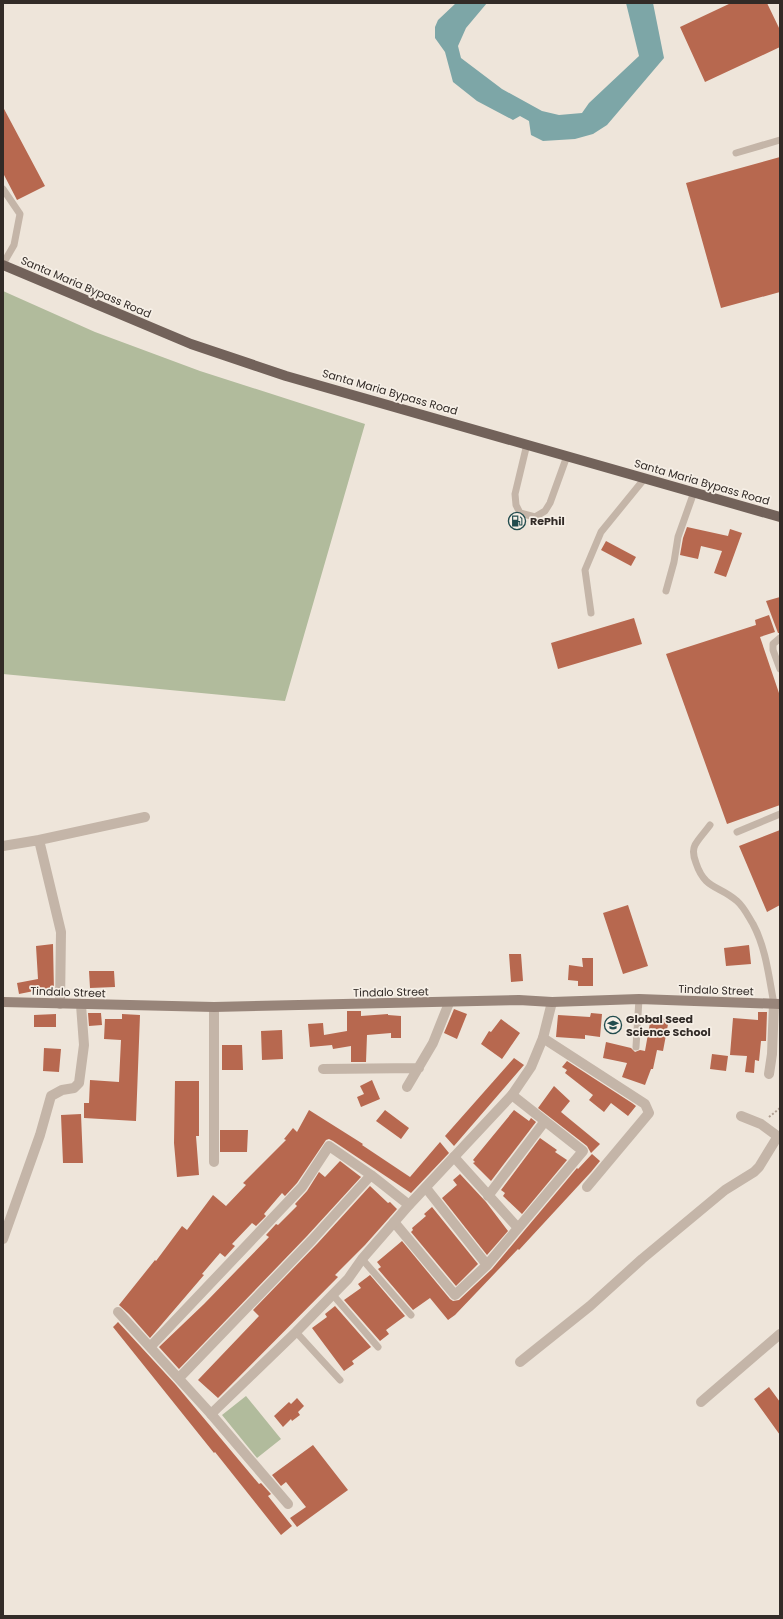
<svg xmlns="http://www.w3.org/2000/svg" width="783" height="1619" viewBox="0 0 783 1619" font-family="Poppins,sans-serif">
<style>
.green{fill:#b1bb9c}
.water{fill:#7da6a7}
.building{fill:#b7684f}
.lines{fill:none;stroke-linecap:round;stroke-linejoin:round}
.path{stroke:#b09f92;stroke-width:2;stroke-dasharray:2 2;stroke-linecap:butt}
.service{stroke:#c4b5a8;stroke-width:7}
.minor{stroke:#c4b5a8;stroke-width:10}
.tertiary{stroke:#c4b5a8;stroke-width:10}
.secondary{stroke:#98857a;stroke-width:10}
.primary{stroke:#72625a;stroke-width:10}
.labels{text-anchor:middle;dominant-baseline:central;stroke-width:3.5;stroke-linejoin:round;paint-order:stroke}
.street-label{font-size:11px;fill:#322b27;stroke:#f6efe6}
.poi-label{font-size:11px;font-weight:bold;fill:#322b27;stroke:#f6efe6;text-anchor:start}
</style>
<rect width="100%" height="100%" fill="#eee5da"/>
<path class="green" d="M3,291L95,332L200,371L365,424L285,701L3,674Z
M246,1396L281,1439L257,1458L222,1415Z"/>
<path class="water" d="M456,3H487L466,28L458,46L461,58L502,89L542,111L559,115L582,113L589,103L639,56L626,3H653L664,58L607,125L593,134L575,139L543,141L531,135L529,121L520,116L513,120L477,101L453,82L445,52L435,38V27L438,20Z"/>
<path class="building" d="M731,3H767L780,30V47L705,82L680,27Z
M3,107L45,186L17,200L3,173Z
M780,157V292L721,308L686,183Z
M687,527L728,536L730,529L742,533L726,577L714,573L722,551L701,546L698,559L680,555L683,538Z
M606,541L636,557L631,566L601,550Z
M780,597V633H778L766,601Z
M769,615L775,632L760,637L780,696V805L727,824L666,654L756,625L755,620Z
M634,618L642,644L558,669L551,643Z
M780,830V905L767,912L739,846Z
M628,905L648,966L623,974L603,913Z
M53,944L54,992L40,994L39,990L19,994L17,983L38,979L36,946Z
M749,945L751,964L726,966L724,948Z
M509,954H521L523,981L511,982Z
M582,958H593V986H578V981L568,980L569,965L583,967Z
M89,971H114L115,987L90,988Z
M454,1009L467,1014L457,1039L444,1033Z
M347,1011H361V1016L388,1014V1015L401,1016V1038H391V1033L367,1035L366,1062H351V1046L333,1049L332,1045L310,1047L308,1024L323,1023L324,1035L347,1031Z
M758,1012H767L766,1041H761L759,1061L755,1060L754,1073L745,1072L747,1056L730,1055L733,1018L758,1020Z
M88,1013H101L102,1025L89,1026Z
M591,1013L602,1014L600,1037L585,1035V1039L556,1037L558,1015L590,1017Z
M56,1014V1027H34V1015Z
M122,1014L140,1015L136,1121L84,1118V1103H89L90,1080L119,1082L121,1040L104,1039L105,1019H122Z
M651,1017L669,1019L663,1051L657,1050L653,1069H651L645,1085L622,1077L627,1063L603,1058L606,1042L631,1048L635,1052L640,1050L645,1051Z
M501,1019L520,1033L502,1059L481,1044L489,1031L491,1032Z
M282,1030L283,1059L262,1060L261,1031Z
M222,1045H242L243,1070H222Z
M44,1048L61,1049L59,1072L43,1071Z
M712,1054L728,1056L726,1071L710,1069Z
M514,1058L524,1065L454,1146L445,1136Z
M567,1061L632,1103L636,1106L628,1116L611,1103L604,1112L589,1100L593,1095L565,1073L567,1070L562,1067Z
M372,1080L380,1099L361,1107L357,1097L364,1094L360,1086Z
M175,1081H199V1136H196L199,1175L177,1177L174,1143Z
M554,1086L570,1101L561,1112L600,1144L591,1153L587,1146L538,1108Z
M309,1110L363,1144L362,1145L410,1177L440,1142L449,1153L411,1193L333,1141L329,1139L326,1140L297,1183L285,1196L282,1193L264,1214L266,1216L256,1226L252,1223L232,1244L235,1246L225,1257L220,1253L202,1274L204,1275L150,1338L129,1314L119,1305L155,1260L156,1261L182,1226L187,1230L213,1195L226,1206L246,1185L243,1183L286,1140L284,1139L293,1128L297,1132Z
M385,1110L409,1128L401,1139L376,1121Z
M514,1110L529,1121L531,1118L536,1122L491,1181L473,1163L475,1162L473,1160Z
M81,1114L83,1163H63L61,1115Z
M220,1130H248L247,1152H220Z
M540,1138L557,1150L555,1152L567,1160L522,1214L503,1196L505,1193L501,1190Z
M592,1154L600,1161L591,1172L519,1250L518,1249L455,1315L448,1320L430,1298L413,1310L378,1269L381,1267L377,1262L402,1241L450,1299L453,1301L459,1300L492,1269L577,1168L578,1169Z
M340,1161L361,1177L307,1236L179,1369L159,1347L204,1304L269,1237L266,1235L276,1224L278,1225L297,1206L295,1204L307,1191L319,1172L325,1177Z
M460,1174L486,1202L508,1231L487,1255L442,1198L457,1185L453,1180Z
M370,1186L388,1203L390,1202L397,1209L365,1245L335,1275L338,1277L218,1398L198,1380L259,1316L253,1310L317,1244Z
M432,1207L478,1264L456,1286L411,1232L413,1230L412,1228L426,1216L424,1214Z
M370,1275L405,1316L386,1330L389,1334L380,1341L344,1300L361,1288L358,1284Z
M335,1306L371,1347L352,1361L354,1364L344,1371L312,1328L327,1317L325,1314Z
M118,1322L176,1385L259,1484L261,1483L271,1494L268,1496L292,1526L281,1535L215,1452L214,1453L113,1327Z
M769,1387L780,1402V1435L754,1399Z
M297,1398L304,1406L298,1412L300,1415L292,1421L291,1419L283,1427L274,1416L289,1402L291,1404Z
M313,1445L348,1490L297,1527L290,1518L306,1507L286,1482L281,1486L272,1475Z"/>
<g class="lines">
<path class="path" d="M769,1117L780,1108"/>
<path class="service" d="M736,153L780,140
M3,189L20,214L14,245L3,264
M527,444L515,494L516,505L520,513L535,517L545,511L550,503L567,456
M666,591L674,562L678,537L694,492
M591,613L585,570L601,532L645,478
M780,638L773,644V650L780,669
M710,825C705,832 699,838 695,845C692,851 694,858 696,863C705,890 719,885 737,901C744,907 748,916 753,924C766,948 769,978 774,1004
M737,832L780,814
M636,1047L639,999
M362,1259L411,1315
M333,1295L378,1347
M296,1332L340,1380"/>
<path class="minor" d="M39,840L145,817
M3,846L39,840L61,932L60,1004
M543,1038L645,1104L649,1113L587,1187
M323,1069L419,1068
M769,1074L772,1054L774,1004
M407,1087L433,1043L449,1003
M741,1116L761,1124L780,1138
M454,1157L518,1228
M214,1162V1007
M426,1188L487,1265
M488,1196L545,1121
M394,1222L455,1295L487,1265L583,1151L512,1095
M3,1239L40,1135L51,1096L62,1090L74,1088L79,1083L84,1045L81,1005
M118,1312L211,1414L288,1504
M151,1346L302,1187L329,1146L371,1175L409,1205
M520,1362L590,1306L642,1259L725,1190L754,1172L759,1167L778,1136
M179,1378L312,1240L371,1175
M701,1402L780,1334"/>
<path class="tertiary" d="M211,1414L296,1332L348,1279L362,1259L409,1205L512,1095L531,1067L543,1038L552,1002"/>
<path class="secondary" d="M3,1002L214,1007L519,1000L552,1002L639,999L780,1004"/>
<path class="primary" d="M3,265L191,344L286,376L780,517"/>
</g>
<defs>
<g id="fuel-ring" transform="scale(0.9)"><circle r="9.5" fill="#f6efe6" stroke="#224c4e" stroke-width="1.5"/><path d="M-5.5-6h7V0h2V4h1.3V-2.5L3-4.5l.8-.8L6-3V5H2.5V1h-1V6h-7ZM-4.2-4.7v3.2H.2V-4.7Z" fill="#224c4e"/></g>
<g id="school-ring" transform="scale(0.9)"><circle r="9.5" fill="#f6efe6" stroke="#224c4e" stroke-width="1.5"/><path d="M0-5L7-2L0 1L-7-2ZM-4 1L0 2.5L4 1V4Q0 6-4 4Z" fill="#224c4e"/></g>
</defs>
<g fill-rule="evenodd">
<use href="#fuel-ring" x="517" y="521"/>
<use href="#school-ring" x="613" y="1025"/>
</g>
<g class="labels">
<g class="street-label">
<text transform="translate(86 287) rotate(23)">Santa Maria Bypass Road</text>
<text transform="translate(390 392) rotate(16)">Santa Maria Bypass Road</text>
<text transform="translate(702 482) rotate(16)">Santa Maria Bypass Road</text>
<text transform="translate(716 990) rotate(2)">Tindalo Street</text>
<text transform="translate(68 992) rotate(2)">Tindalo Street</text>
<text transform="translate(391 992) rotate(-1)">Tindalo Street</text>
</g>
<g class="poi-label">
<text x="530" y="521">RePhil</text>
<text x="626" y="1019">Global Seed<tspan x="626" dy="13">Science School</tspan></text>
</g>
</g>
<rect width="783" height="1619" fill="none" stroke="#322b27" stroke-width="8"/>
</svg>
